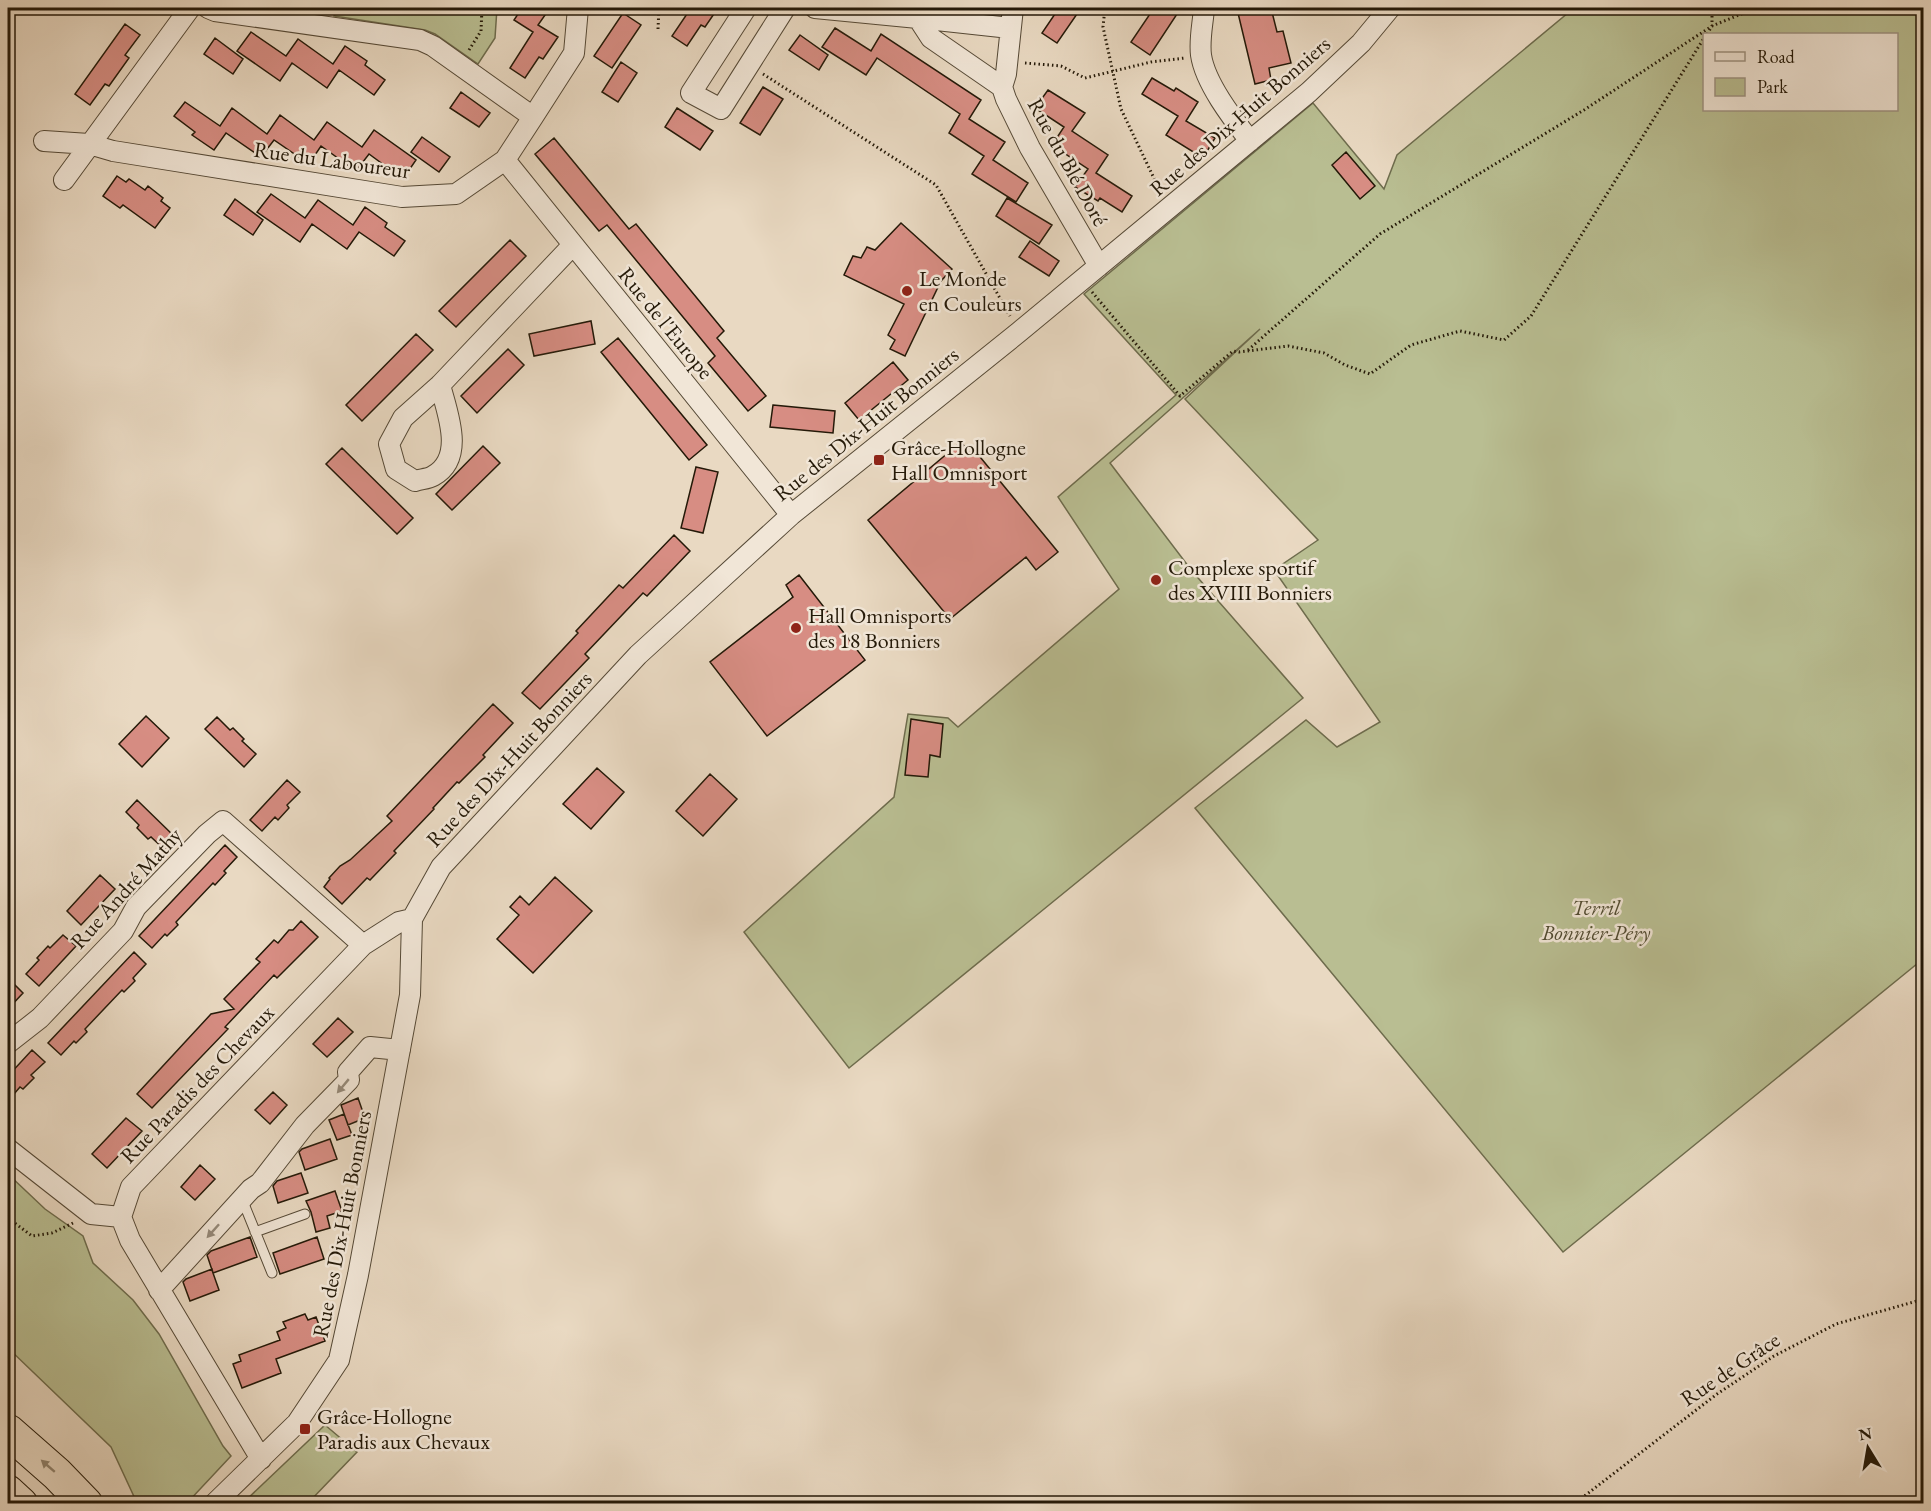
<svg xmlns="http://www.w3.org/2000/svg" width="1931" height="1511" viewBox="0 0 1931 1511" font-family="'EB Garamond',serif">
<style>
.green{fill:#b9be92;stroke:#6e6c4d;stroke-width:1.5;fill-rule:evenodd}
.building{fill:#d78d83;stroke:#241908;stroke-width:1.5}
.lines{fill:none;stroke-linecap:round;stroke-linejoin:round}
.lane-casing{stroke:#554936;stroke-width:11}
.street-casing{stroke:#554936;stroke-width:22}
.highway-casing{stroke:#241908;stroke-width:35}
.path{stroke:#241908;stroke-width:3;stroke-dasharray:1.5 3;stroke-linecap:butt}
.lane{stroke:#f1e6d7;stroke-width:9}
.street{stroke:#f1e6d7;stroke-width:20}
.highway{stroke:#e9d9c2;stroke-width:33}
.oneway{fill:#958a7a}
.oneway2{fill:#90836e}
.poi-dot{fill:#8f2418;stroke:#f1e6d7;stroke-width:2}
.labels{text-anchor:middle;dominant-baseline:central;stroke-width:5;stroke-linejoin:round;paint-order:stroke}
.street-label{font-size:22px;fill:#241908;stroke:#f1e6d7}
.poi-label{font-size:22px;fill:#241908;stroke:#f1e6d7;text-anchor:start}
.park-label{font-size:22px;font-style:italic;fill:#514b31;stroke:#f1e6d7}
</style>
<rect width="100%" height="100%" fill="#e9d9c2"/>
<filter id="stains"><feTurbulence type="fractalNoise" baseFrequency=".00333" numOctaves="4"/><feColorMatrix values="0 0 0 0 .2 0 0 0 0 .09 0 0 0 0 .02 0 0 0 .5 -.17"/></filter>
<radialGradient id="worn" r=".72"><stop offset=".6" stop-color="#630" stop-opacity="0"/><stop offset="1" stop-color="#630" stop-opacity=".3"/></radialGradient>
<path class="green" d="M340,8H497L495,38L478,64L435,34L425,30L334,16Z
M1574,8H1923V959L1563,1252L1195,808L1306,720L1337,747L1380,722L1274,570L1318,540L1185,399L1260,329L1110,463L1192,571L1303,698L849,1068L744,932L894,797L908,714L948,718L958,727L1119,589L1058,497L1176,395L1084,294L1313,103L1384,189L1397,155ZM1704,34H1896V110H1704Z
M8,1174L45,1209L83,1236L93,1263L133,1300L159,1334L223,1446L231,1456L187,1503H137L111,1447L8,1348Z
M325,1425L357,1452L308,1503H243Z"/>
<path class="building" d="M522,8H550L538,25L558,37L543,59L539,57L525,78L510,68L533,32L514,20Z
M691,8H718L705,27L701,25L687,46L672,36Z
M1059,8H1067L1077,14L1057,43L1042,33Z
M1154,8H1181L1150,55L1131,42Z
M1253,8H1271L1277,32L1283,31L1291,63L1269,68L1271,80L1255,84L1238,13L1253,9Z
M623,13L641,25L612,68L594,56Z
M125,24L140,35L125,55L129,58L109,86L105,84L90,105L75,94Z
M835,28L871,51L881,34L981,100L969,119L1005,142L993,160L1028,183L1016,202L972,174L984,156L949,133L960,114L877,58L866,75L822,47Z
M251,32L286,56L298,39L333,64L345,46L367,61L365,65L385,80L374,95L339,70L327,88L292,63L280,81L237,51Z
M800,35L828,55L819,70L789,50Z
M215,38L243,59L233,74L204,54Z
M621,62L637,73L618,102L602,92Z
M1152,78L1174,91L1176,88L1198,102L1186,121L1215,138L1203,158L1166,135L1178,116L1142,94Z
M763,87L783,99L760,135L740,123Z
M1048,90L1085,113L1072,131L1108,155L1096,173L1132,196L1122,212L1100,198L1098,201L1075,187L1088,169L1052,145L1064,127L1035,108Z
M461,92L490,113L479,127L450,108Z
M185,102L220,126L232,108L267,134L280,115L314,140L327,122L362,147L374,130L416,160L403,179L369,154L356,171L321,146L309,164L274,140L261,157L226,133L214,150L192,135L195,132L174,116Z
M677,108L713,131L700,150L665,127Z
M422,137L450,157L439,172L411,152Z
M554,138L629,229L636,224L724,331L717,338L766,396L748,411L708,363L715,356L697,334L607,225L599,231L535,154Z
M1346,152L1375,186L1360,199L1332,165Z
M117,176L126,182L129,179L145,190L148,186L163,198L161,201L170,208L155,228L123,205L120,208L103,196Z
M271,194L305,218L318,200L353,225L365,207L387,223L385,227L405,241L394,256L359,232L347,249L312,224L300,242L257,212Z
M1007,198L1052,225L1039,244L996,216Z
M235,199L263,220L253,235L224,215Z
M901,223L952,269L941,281L905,356L890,349L895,340L888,335L904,304L844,275L853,256L861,258L867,247L875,250Z
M510,240L526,256L456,327L439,311Z
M1030,241L1059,261L1049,276L1019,257Z
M591,321L595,344L534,356L529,334Z
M416,334L433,350L362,421L346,405Z
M618,338L707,445L689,460L601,352Z
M508,349L524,365L477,413L461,396Z
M893,362L908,380L859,420L845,403Z
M773,405L835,411L833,433L770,427Z
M961,442L971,455L976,452L1058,552L1036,570L1026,557L950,619L868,520Z
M483,446L500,463L452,510L436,494Z
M342,448L413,518L397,534L326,464Z
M696,467L718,472L703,533L681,528Z
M674,535L690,551L647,596L643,593L585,654L589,658L540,709L522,693L578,633L576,631L619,585L623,588Z
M799,575L865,660L767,736L710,662L793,597L786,585Z
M493,704L513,723L483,755L485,757L459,783L457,782L433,808L434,809L394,851L396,853L370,880L367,878L342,904L324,887L330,879L329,878L340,866L350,860L392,821L387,816Z
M146,716L169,738L142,767L119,744Z
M217,717L230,730L233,728L244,739L242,741L256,754L244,767L205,729Z
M911,719L943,724L940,757L930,755L928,777L905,775Z
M597,768L624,792L591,829L563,804Z
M710,774L737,799L703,836L676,811Z
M287,780L300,792L287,805L289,808L278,820L275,817L262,831L250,820Z
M137,800L176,838L165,850L151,837L148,839L137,828L139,825L126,812Z
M225,845L237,857L224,871L226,873L215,885L213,883L176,922L178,925L167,936L165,934L152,948L139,936Z
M100,875L115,889L81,925L67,911Z
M555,877L592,911L533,973L497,939L519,915L510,907L520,896L529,905Z
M301,921L318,937L277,978L274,975L225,1027L228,1029L152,1108L137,1094L211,1014L234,1009L224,999L260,962L256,959L274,940L278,943L289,930H293Z
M63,935L76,946L39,986L26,974L39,960L37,958L48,946L50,948Z
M134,952L146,964L133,978L135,981L124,992L122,990L85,1029L87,1032L76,1043L74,1041L61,1055L48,1043Z
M8,978L23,993L8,1009Z
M338,1018L353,1032L327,1057L313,1044Z
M32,1050L45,1062L31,1075L34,1078L23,1089L20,1087L8,1101V1076Z
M273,1092L287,1105L270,1124L255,1110Z
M358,1098L365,1118L348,1125L341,1105Z
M344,1114L352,1135L337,1140L329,1120Z
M126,1118L142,1131L107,1168L92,1154Z
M330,1139L337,1159L305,1170L299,1152L302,1149Z
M200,1165L215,1179L195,1200L181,1187Z
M301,1173L308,1193L278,1203L273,1186L277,1181Z
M335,1191L342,1211L327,1216L330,1228L316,1232L311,1212L306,1201Z
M250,1237L257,1257L213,1273L219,1290L190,1301L183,1282L186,1279L212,1269L213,1273L207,1255L211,1251Z
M317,1237L324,1259L280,1274L273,1253Z
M305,1314L308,1320L316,1317L325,1341L276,1359L281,1373L242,1388L233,1364L241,1361L239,1355L280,1340L277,1332L286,1328L283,1322Z"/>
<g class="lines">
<g class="lane-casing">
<path id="lane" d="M242,1199L272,1273
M255,1232L305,1214"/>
</g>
<g class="street-casing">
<path id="street" d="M208,8L215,11L420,40L433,46L533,117
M746,8L691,93L721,109L785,8
M815,8L918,18L931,38L1002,87
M1013,8L1006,74L1002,87L1006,99L1030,148L1099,266
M1204,8C1203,23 1199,39 1201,55C1205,83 1233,119 1250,141
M918,18L1010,28
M44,141L89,144L113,151L402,197L456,194L505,160L533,117L574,53L578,8
M505,160L791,515
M64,180L190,8
M440,385C447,412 466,458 433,476C428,479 421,479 415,481L396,469L389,444L403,418L440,385L572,246
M8,1043L40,1018L123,931L136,907L207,834L223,821L363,945
M8,1149L91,1214L121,1217
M159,1290L251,1189L260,1183L305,1125L349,1080L348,1072L370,1047L400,1050
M261,1459L130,1240L121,1217L131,1187L363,945L399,922L412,919
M214,1504L297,1423L339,1360L358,1275L410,995L412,919L441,867L638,655L791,515L1019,332L1309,92L1361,43L1390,8"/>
</g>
<g class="highway-casing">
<path id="highway" d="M8,1431L57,1474L86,1504
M8,1492L21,1504"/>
</g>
<path class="path" d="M1105,8L1103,27L1121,109L1161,193
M658,29L659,8
M1707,34L1712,26L1756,8
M469,50L481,31L482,8
M1025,63L1061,66L1085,78L1151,62L1185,58
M763,74L936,185L1010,316
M1092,292L1180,396L1233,351L1239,352L1288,346L1324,353L1345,365L1370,374L1411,345L1460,331L1504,340L1531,316L1704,38
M1248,350L1380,234L1584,110L1712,26V8
M8,1218L32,1236L52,1233L73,1223
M1574,1504L1717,1394L1774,1356L1836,1324L1924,1299"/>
<use href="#lane" class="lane"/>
<use href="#street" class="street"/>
<use href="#highway" class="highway"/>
</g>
<defs><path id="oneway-solid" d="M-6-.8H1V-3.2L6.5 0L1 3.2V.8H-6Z" transform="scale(1.5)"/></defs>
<g class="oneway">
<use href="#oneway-solid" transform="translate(343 1086) rotate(130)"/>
<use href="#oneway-solid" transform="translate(213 1231) rotate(132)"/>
</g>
<use class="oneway2" href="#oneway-solid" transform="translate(48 1466) rotate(-139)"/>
<g class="poi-dot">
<circle cx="907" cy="291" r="6"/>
<rect x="873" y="454" width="12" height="12" rx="3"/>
<circle cx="1156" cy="580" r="6"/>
<circle cx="796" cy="628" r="6"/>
<rect x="299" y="1423" width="12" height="12" rx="3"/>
</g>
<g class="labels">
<g class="street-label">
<text transform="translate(1240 116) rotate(-41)">Rue des Dix-Huit Bonniers</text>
<text transform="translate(332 160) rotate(8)">Rue du Laboureur</text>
<text transform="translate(1068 162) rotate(61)">Rue du Blé Doré</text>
<text transform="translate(666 323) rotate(51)">Rue de l'Europe</text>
<text transform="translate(866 424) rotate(-39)">Rue des Dix-Huit Bonniers</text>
<text transform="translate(509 759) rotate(-47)">Rue des Dix-Huit Bonniers</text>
<text transform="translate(126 888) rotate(-48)">Rue André Mathy</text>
<text transform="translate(197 1084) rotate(-46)">Rue Paradis des Chevaux</text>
<text transform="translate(342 1224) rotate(-79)">Rue des Dix-Huit Bonniers</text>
<text transform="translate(1730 1369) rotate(-34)">Rue de Grâce</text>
</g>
<g class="poi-label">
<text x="919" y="278">Le Monde<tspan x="919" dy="25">en Couleurs</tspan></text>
<text x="891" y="447">Grâce-Hollogne<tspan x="891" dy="25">Hall Omnisport</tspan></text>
<text x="1168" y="567">Complexe sportif<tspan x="1168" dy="25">des XVIII Bonniers</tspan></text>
<text x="808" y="615">Hall Omnisports<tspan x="808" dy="25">des 18 Bonniers</tspan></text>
<text x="317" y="1416">Grâce-Hollogne<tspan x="317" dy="25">Paradis aux Chevaux</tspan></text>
</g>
<g class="park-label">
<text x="1596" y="907">Terril<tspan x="1596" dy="25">Bonnier-Péry</tspan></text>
</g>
</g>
<rect width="1931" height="1511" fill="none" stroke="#e9d9c2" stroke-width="30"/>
<rect x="9" y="9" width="1913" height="1493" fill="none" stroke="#241908" stroke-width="3"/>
<rect x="15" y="15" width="1901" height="1481" fill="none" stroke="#241908" stroke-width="1.5"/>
<rect x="1703" y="33" width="195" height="78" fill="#f1e6d7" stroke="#9f9484" stroke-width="1.5"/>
<rect x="1715" y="52" width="30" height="9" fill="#f1e6d7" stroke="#9f9484" stroke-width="1.5"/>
<text x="1757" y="63" font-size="18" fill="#241908">Road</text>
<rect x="1715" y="78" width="30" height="18" fill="#b9be92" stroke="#9f9484" stroke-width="1.5"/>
<text x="1757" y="93" font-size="18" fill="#241908">Park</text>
<g transform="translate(1868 1448) rotate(349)" stroke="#f1e6d7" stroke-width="4.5" paint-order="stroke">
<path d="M0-4.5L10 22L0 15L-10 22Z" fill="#241908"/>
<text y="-9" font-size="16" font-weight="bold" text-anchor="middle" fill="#241908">N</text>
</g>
<rect width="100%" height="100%" filter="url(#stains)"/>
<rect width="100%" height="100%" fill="url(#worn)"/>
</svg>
